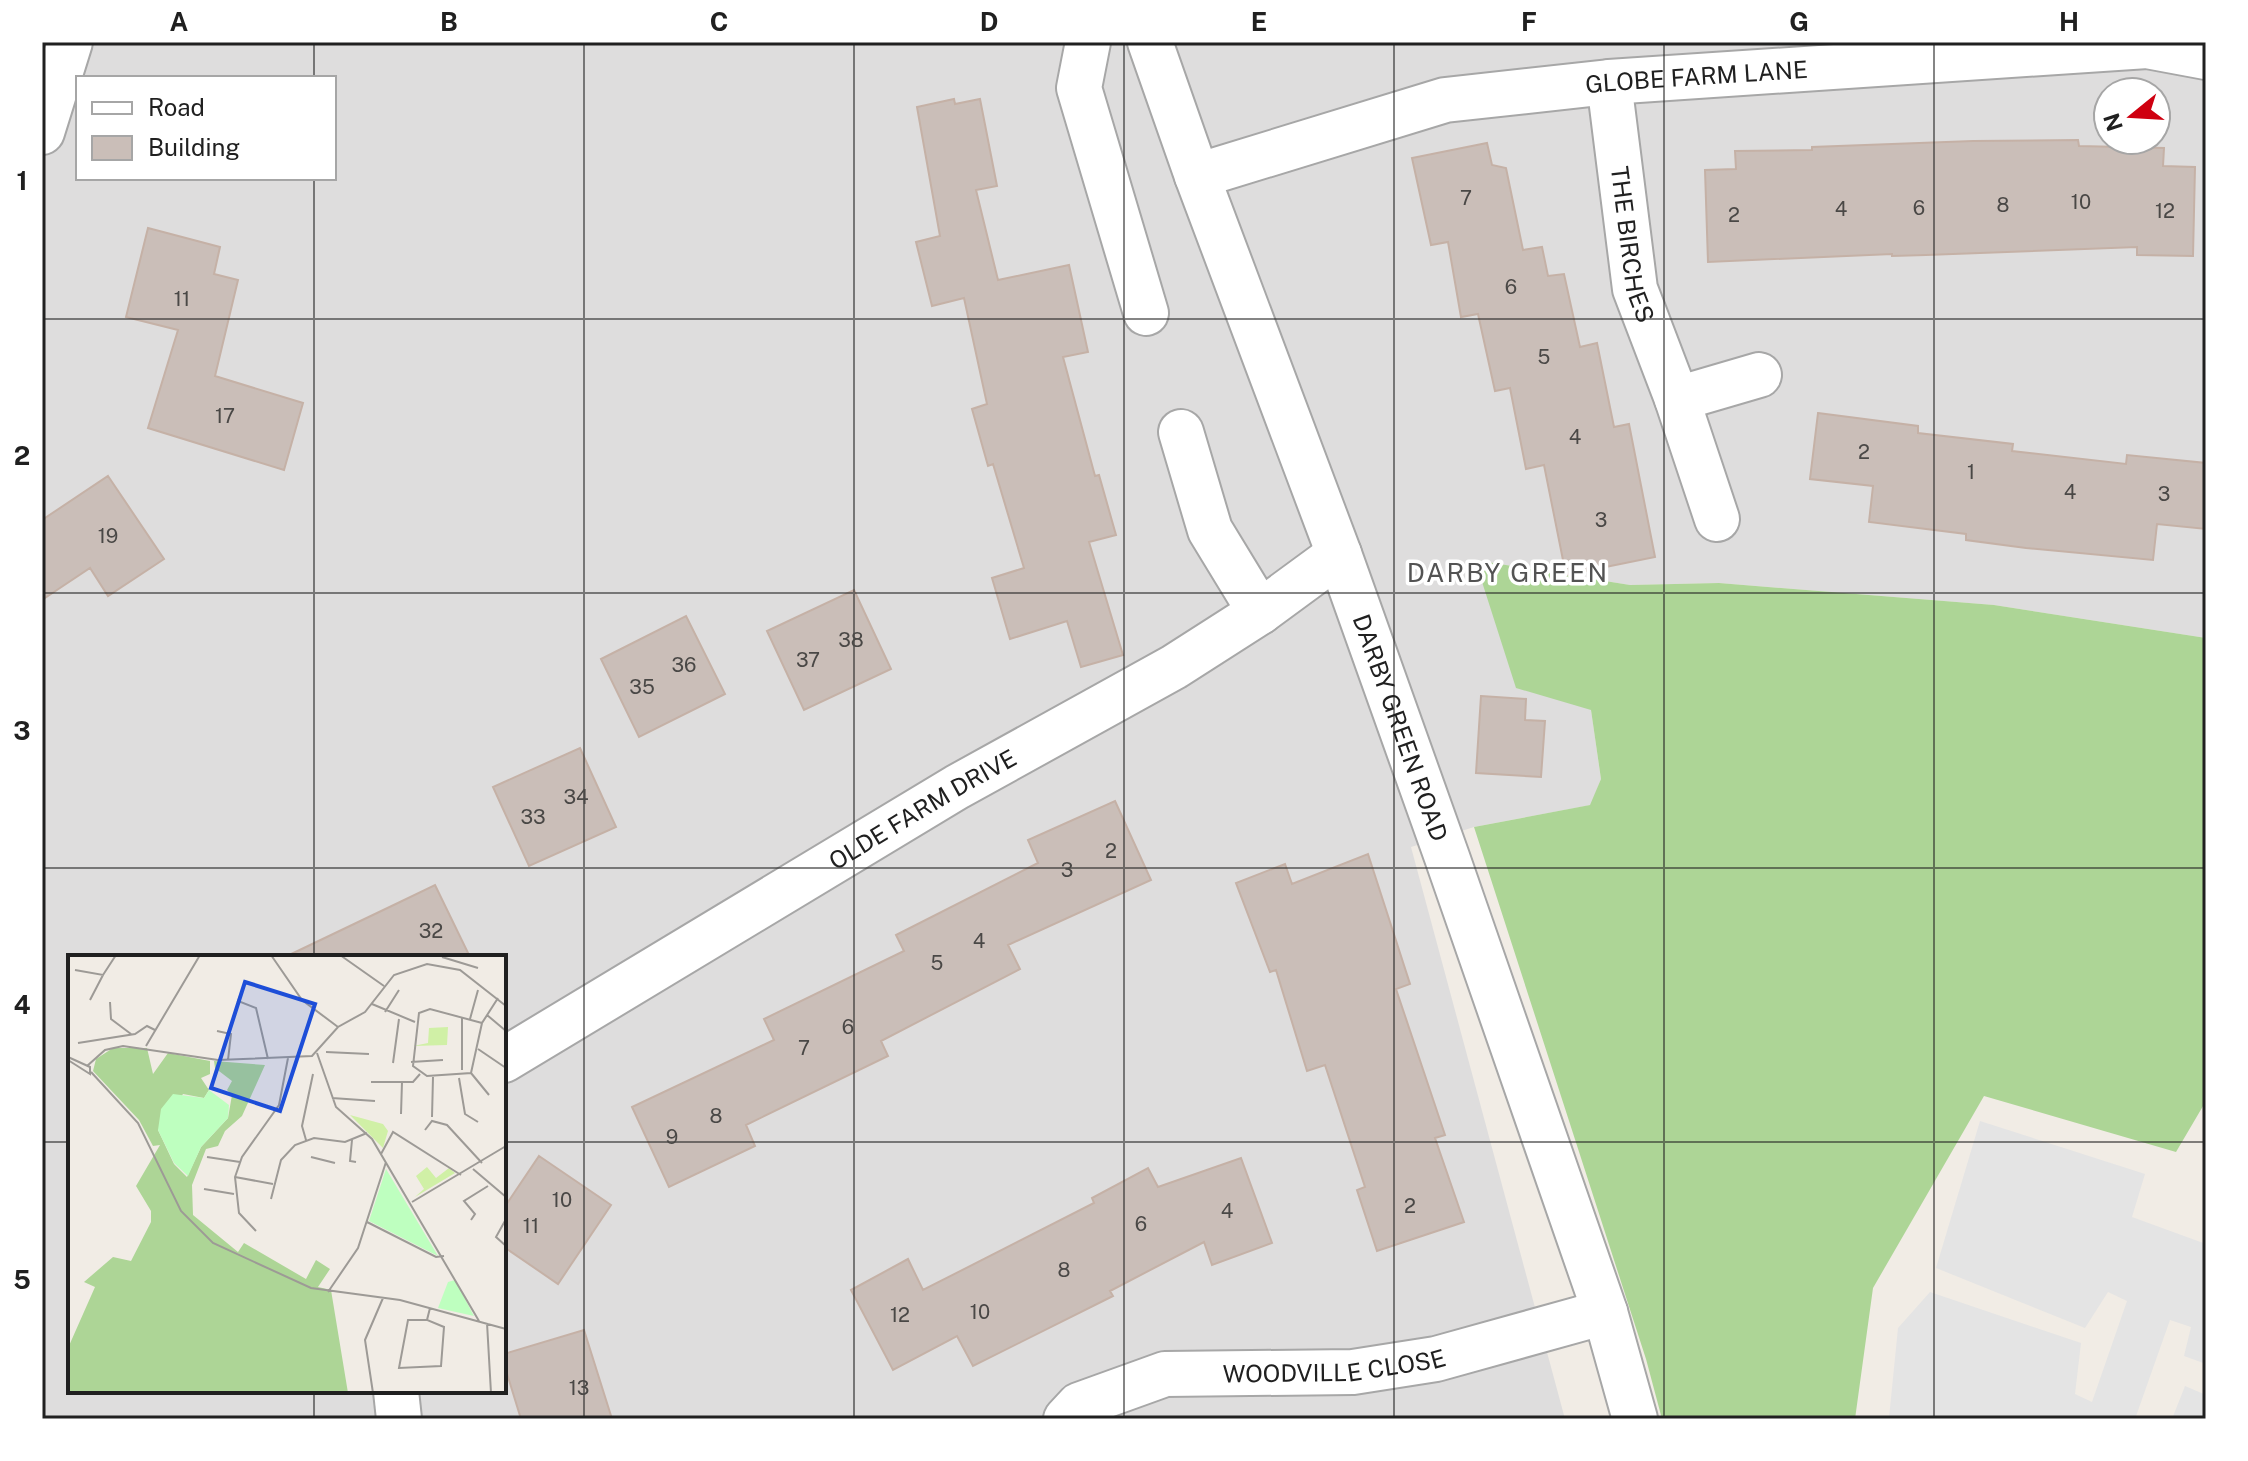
<svg xmlns="http://www.w3.org/2000/svg" width="2248" height="1461" viewBox="0 0 2248 1461" font-family="'Public Sans',sans-serif">
<style>
.residential{fill:#dedddd;fill-rule:evenodd}
.forest{fill:#add596}
.parking{fill:#e4e4e4}
.building{fill:#cabeb8;stroke:#c5b1a6;stroke-width:2}
.lines{fill:none;stroke-linecap:round;stroke-linejoin:round}
.minor-casing{stroke:#a7a7a7;stroke-width:48}
.minor{stroke:#fff;stroke-width:44}
.grid{fill:none;stroke:#202020;stroke-width:2;stroke-opacity:0.55}
.labels{text-anchor:middle;dominant-baseline:central;stroke-width:7;stroke-linejoin:round;paint-order:stroke}
.number-label{font-size:20px;fill:#4a4846}
.street-label{font-size:24px;fill:#202020;stroke:#fff}
.neighbourhood-label{font-size:26px;letter-spacing:2px;fill:#535353;stroke:#fff}
.inset-road{fill:none;stroke:#9d9a96;stroke-width:2}
.view{fill:#1d4ed8;fill-opacity:0.15;stroke:#1d4ed8;stroke-width:4}
.inset-edge{fill:none;stroke:#202020;stroke-width:4}
.neatline{fill:none;stroke:#202020;stroke-width:3}
.grid-label{font-size:26px;text-anchor:middle;font-weight:bold;fill:#202020}
</style>
<rect width="100%" height="100%" fill="#f1ece5"/>
<path class="residential" d="M42,42H2206V638L1994,605L1719,583L1630,585L1475,560L1591,710L1601,779L1591,805L1474,827L1411,847L1565,1419H42ZM78,78H334V178H78ZM2108,92H2156V140H2108ZM70,957H504V1391H70Z"/>
<path class="forest" d="M1475,560L1630,585L1719,583L1994,605L2206,638V1101L2176,1152L1984,1096L1873,1288L1855,1419H1662L1646,1359L1474,827L1590,805L1601,779L1591,710L1516,688Z"/>
<path class="parking" d="M1980,1121L2145,1174L2132,1217L2206,1244V1364L2184,1356L2191,1327L2170,1320L2135,1419L1889,1418L1898,1328L1930,1292L2081,1343L2075,1394L2092,1402L2127,1301L2108,1292L2085,1328L1936,1268Z
M2185,1386L2206,1395V1419H2172Z"/>
<path class="building" d="M954,99L955,104L980,99L997,186L976,190L998,280L1069,265L1088,352L1063,357L1095,476L1099,475L1116,535L1089,542L1123,655L1081,667L1067,621L1010,639L992,578L1024,568L993,464L988,466L972,409L987,404L964,298L932,306L916,242L940,236L917,107Z
M2078,140L2079,146L2164,148L2163,166L2195,167L2193,256L2137,255V247L1926,255L1892,256V254L1708,262L1705,170L1736,169L1735,151L1812,150V147L1973,141Z
M1487,143L1492,165L1506,168L1523,250L1542,247L1548,276L1564,274L1580,347L1597,343L1614,427L1629,424L1655,557L1566,575L1544,465L1526,469L1510,388L1495,391L1478,314L1461,317L1448,242L1431,245L1412,158Z
M148,228L220,247L214,274L238,280L215,376L303,403L284,470L148,428L178,330L126,317Z
M1818,413L1918,426V433L2013,444L2012,451L2126,464L2127,455L2206,463V529L2157,524L2153,560L2026,548L1966,540V534L1869,522L1873,486L1810,479Z
M108,476L164,559L108,596L90,568L42,600V520Z
M854,590L891,669L804,710L767,631Z
M686,616L725,694L639,737L601,659Z
M1481,696L1526,699L1525,720L1545,721L1541,777L1476,773Z
M580,748L616,827L529,866L493,787Z
M1115,801L1151,880L1008,945L1020,969L881,1041L888,1056L746,1125L755,1146L669,1187L632,1107L774,1040L764,1019L904,951L896,935L1038,863L1028,840Z
M1368,854L1410,984L1396,989L1445,1135L1435,1138L1464,1222L1377,1251L1357,1190L1365,1187L1325,1065L1307,1071L1276,970L1270,972L1236,883L1285,864L1292,884Z
M435,885L470,957H285L400,902Z
M539,1156L611,1205L558,1284L504,1247V1208Z
M1241,1158L1272,1243L1212,1265L1204,1242L1110,1291L1113,1296L973,1366L957,1336L893,1370L851,1290L908,1259L923,1290L1094,1203L1092,1198L1148,1168L1158,1187Z
M584,1330L612,1419H521L504,1364V1354Z"/>
<g class="lines">
<g class="minor-casing">
<g id="minor">
<path d="M1088,42L1079,88L1146,313"/>
<path id="s1" d="M1150,42L1197,176L1339,554L1448,860L1605,1312L1635,1419"/>
<path id="s2" d="M1609,82L1635,289L1677,399L1717,519"/>
<path d="M42,132L70,42"/>
<path id="s3" d="M1197,176L1445,100L1609,82L2147,46L2206,57"/>
<path d="M1677,399L1759,375"/>
<path d="M1181,432L1210,530L1260,612"/>
<path id="s4" d="M504,1060L957,787L1174,667L1260,612L1339,554"/>
<path d="M396,1391L399,1419"/>
<path id="s5" d="M1066,1419L1079,1405L1165,1374L1353,1372L1436,1359L1605,1312"/>
</g>
</g>
<use href="#minor" class="minor"/>
</g>
<path class="grid" d="M314,42V78M584,42V1419M854,42V1419M1124,42V1419M1394,42V1419M1664,42V1419M1934,42V1419M314,178V957M42,319H2206M42,593H2206M42,868H2206M42,1142H70M504,1142H2206M314,1391V1419"/>
<g class="labels">
<g class="number-label">
<text x="1466" y="198">7</text>
<text x="2081" y="202">10</text>
<text x="2003" y="205">8</text>
<text x="1919" y="208">6</text>
<text x="1841" y="209">4</text>
<text x="2165" y="211">12</text>
<text x="1734" y="215">2</text>
<text x="1511" y="287">6</text>
<text x="182" y="299">11</text>
<text x="1544" y="357">5</text>
<text x="225" y="416">17</text>
<text x="1575" y="437">4</text>
<text x="1864" y="452">2</text>
<text x="1971" y="472">1</text>
<text x="2070" y="492">4</text>
<text x="2164" y="494">3</text>
<text x="1601" y="520">3</text>
<text x="108" y="536">19</text>
<text x="851" y="640">38</text>
<text x="808" y="660">37</text>
<text x="684" y="665">36</text>
<text x="642" y="687">35</text>
<text x="576" y="797">34</text>
<text x="533" y="817">33</text>
<text x="1111" y="851">2</text>
<text x="1067" y="870">3</text>
<text x="431" y="931">32</text>
<text x="979" y="941">4</text>
<text x="937" y="963">5</text>
<text x="848" y="1027">6</text>
<text x="804" y="1048">7</text>
<text x="716" y="1116">8</text>
<text x="672" y="1137">9</text>
<text x="562" y="1200">10</text>
<text x="1410" y="1206">2</text>
<text x="1227" y="1211">4</text>
<text x="1141" y="1224">6</text>
<text x="531" y="1226">11</text>
<text x="1064" y="1270">8</text>
<text x="980" y="1312">10</text>
<text x="900" y="1315">12</text>
<text x="579" y="1388">13</text>
</g>
<g class="street-label">
<text stroke="none"><textPath href="#s3" startOffset="512">GLOBE FARM LANE</textPath></text>
<text stroke="none"><textPath href="#s2" startOffset="164">THE BIRCHES</textPath></text>
<text stroke="none"><textPath href="#s1" startOffset="730">DARBY GREEN ROAD</textPath></text>
<text stroke="none"><textPath href="#s4" startOffset="488">OLDE FARM DRIVE</textPath></text>
<text stroke="none"><textPath href="#s5" startOffset="280">WOODVILLE CLOSE</textPath></text>
</g>
<g class="neighbourhood-label">
<text x="1508" y="572">DARBY GREEN</text>
</g>
</g>
<g transform="translate(68 955)">
<rect width="438" height="438" fill="#f1ece5"/>
<path d="M380,72L379,90L345,91L360,88L361,73ZM282,160L315,169L320,176L315,193ZM359,212L368,223L381,213L387,218L347,242L356,234L348,221Z" fill="#d0f0a6"/>
<path d="M45,93H79L85,119L100,98L142,106V119L133,123L141,135L136,143L115,139L90,175L106,209L119,222L133,192L160,163L164,140L159,135L164,126L147,113L146,106L197,110L174,161L157,176L150,191L138,194L124,230L125,260L170,297L176,288L238,324L248,305L262,314L250,332L263,335L280,438H0V393L27,332L16,327L45,302L63,306L83,267V256L68,231L92,190L85,191L71,165L25,116L28,104Z" fill="#add596"/>
<path d="M141,135L161,150L160,163L133,192L120,221L106,208L90,175L93,154L105,139L136,143ZM318,214L370,301L301,266ZM387,325L406,361L370,353L380,327Z" fill="#beffbf"/>
<path class="inset-road" d="M203,0L234,45L270,72M272,0L316,31M374,2L410,13M7,15L35,20L48,0M175,34L170,46L188,53L200,104M22,45L35,20M42,47L43,64L63,79M304,49L347,67M317,57L331,35M419,60L438,76M402,64L410,35M414,68L362,54L351,58L345,111L359,121L403,118L414,68L430,43M149,76L163,79L160,105M10,88L67,79L79,71L87,75M78,91L132,0M410,94L438,113M258,97L301,99M249,98L268,152L304,184L411,366M0,102L22,112V119L0,105M343,107L375,105M325,108L331,64M19,111L37,95L55,91L150,105L244,101L270,72L297,57L326,20L359,9L392,15L438,51M394,115V62M23,117L70,168L113,256L145,288L243,333L332,345L438,374M403,118L421,140M391,123L397,159L410,167M303,127H345L352,119M264,143L307,146M333,159L334,127M364,162L365,122M357,175L364,166L379,170L414,208M238,185L234,171L245,119M284,185L282,206L288,207M313,199L325,177L393,220M139,202L172,207M243,202L267,208M405,214L438,242M167,222L205,229M136,234L166,239M203,244L213,205L227,190L246,183L277,187L299,178M344,247L438,191M438,264L428,282L438,291M403,265L407,259L396,246L420,231M299,267L368,302L376,301M188,276L171,258L167,222L174,202L211,150L220,103M260,337L290,293L318,207M359,365H340L331,413L373,411L376,372L359,365L362,353M419,368L423,438M305,438L297,385L315,343"/>
<path class="view" d="M177,27L247,49L212,156L143,133Z"/>
<rect width="438" height="438" class="inset-edge"/>
</g>
<rect width="2248" height="1461" fill="none" stroke="#ffffff" stroke-width="88"/>
<rect x="76" y="76" width="260" height="104" fill="#ffffff" stroke="#a6a6a6" stroke-width="2"/>
<rect x="92" y="102" width="40" height="12" fill="#ffffff" stroke="#a6a6a6" stroke-width="2"/>
<text x="148" y="116" font-size="24" fill="#202020">Road</text>
<rect x="92" y="136" width="40" height="24" fill="#cabeb8" stroke="#a6a6a6" stroke-width="2"/>
<text x="148" y="156" font-size="24" fill="#202020">Building</text>
<g transform="translate(2132 116) rotate(252)"><circle r="38" fill="#ffffff" stroke="#a6a6a6" stroke-width="2"/>
<path d="M0-6L14 30L0 20L-14 30Z" fill="#cf0010"/>
<text y="-12" font-size="22" font-weight="bold" text-anchor="middle" fill="#202020">N</text>
</g>
<rect x="44" y="44" width="2160" height="1373" class="neatline"/>
<g class="grid-label">
<text x="179" y="31">A</text>
<text x="449" y="31">B</text>
<text x="719" y="31">C</text>
<text x="989" y="31">D</text>
<text x="1259" y="31">E</text>
<text x="1529" y="31">F</text>
<text x="1799" y="31">G</text>
<text x="2069" y="31">H</text>
<text x="22" y="190">1</text>
<text x="22" y="465">2</text>
<text x="22" y="740">3</text>
<text x="22" y="1014">4</text>
<text x="22" y="1289">5</text>
</g>
</svg>
